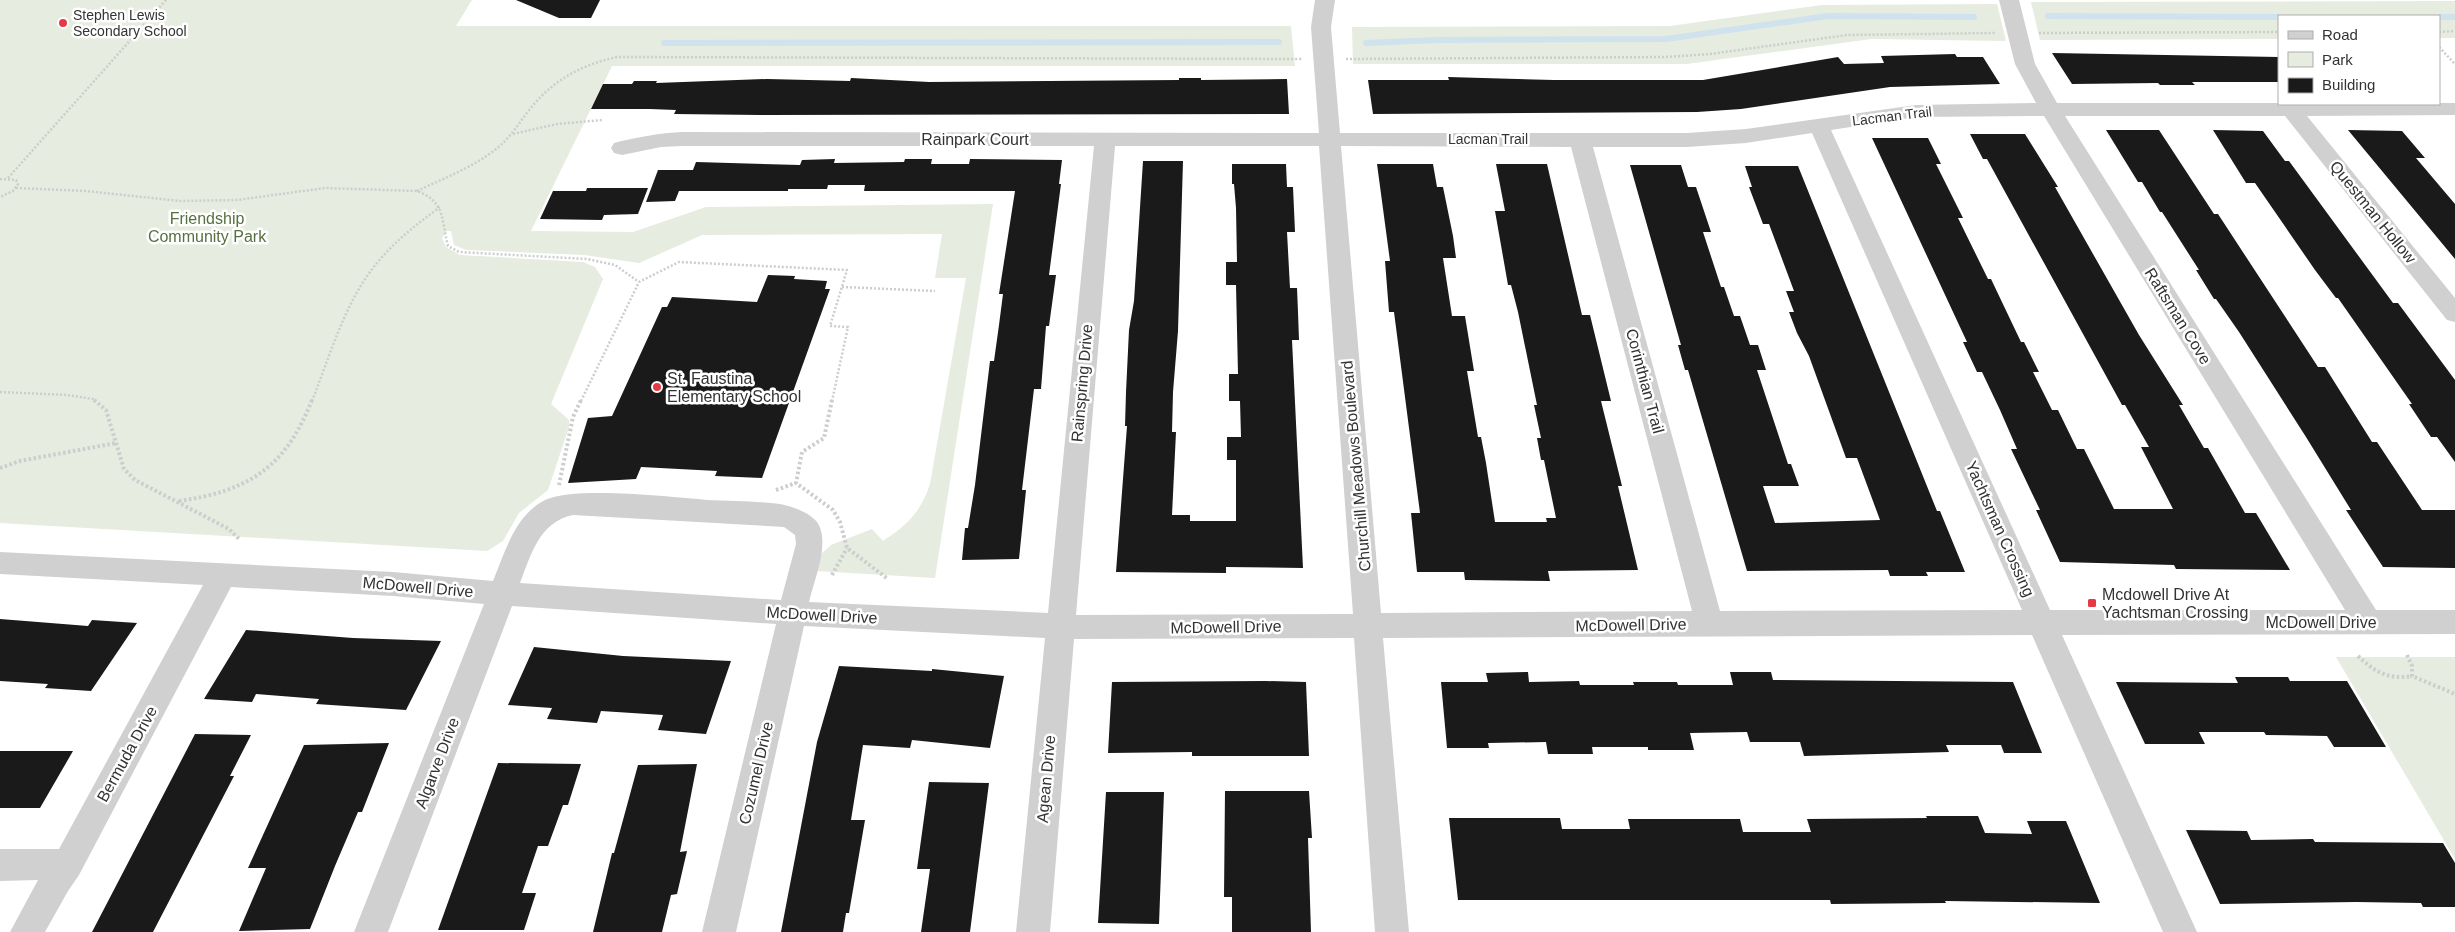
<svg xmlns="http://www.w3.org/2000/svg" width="2455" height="932" viewBox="0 0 2455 932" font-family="Arial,sans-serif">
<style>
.green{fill:#e6ecdf}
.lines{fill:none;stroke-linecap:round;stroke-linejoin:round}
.stream{stroke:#cfe2ee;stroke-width:6}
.building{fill:#1a1a1a}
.path-far1{stroke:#cdcdcd;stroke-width:2.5;stroke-dasharray:2 2;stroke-linecap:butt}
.path{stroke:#cdcdcd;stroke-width:4;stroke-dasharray:2.5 2.5;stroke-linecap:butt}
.minor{fill:#d0d0d0;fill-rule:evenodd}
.poi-dot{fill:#e63946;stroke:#fff;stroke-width:2}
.labels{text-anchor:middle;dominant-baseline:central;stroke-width:5;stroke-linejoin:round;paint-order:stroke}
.far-poi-label{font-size:14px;fill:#333;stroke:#fff;text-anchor:start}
.far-street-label{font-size:14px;fill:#333;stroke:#fff}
.street-label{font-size:16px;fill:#333;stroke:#fff}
.park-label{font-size:16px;fill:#56703f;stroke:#fff}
.poi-label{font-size:16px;fill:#333;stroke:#fff;text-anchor:start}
</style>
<rect width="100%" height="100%" fill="#fff"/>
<path class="green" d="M0,0H472L456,26H1291L1295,66H612L531,231L633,232L706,207L993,204L935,578L817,571L821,554L831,545L872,529L883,541C907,525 921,512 930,484L966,278H935L942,234L702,235L639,263L584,255L466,250L454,245L451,231H447L442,238L446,247L460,255L583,262L595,267L603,279L551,404L569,420V427L548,490L519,513L503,541L487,551L0,523Z
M2455,1V38H2439V16H2279V39L2040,40L2031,2Z
M1997,4L2006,41L1871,39L1687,64H1353L1352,27L1670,26L1822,5Z
M2336,657H2455V859Z"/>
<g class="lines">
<path class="stream" d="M2048,16L2279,17
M2439,17H2455
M664,43L1279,42
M1366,43L1438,40L1666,39L1828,16L1974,17"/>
</g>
<path class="building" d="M516,0H600L591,18H559Z
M2052,53L2279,57V82H2192L2195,85H2160L2158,83L2072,84Z
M1955,54L1957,57H1983L2000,84L1890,87L1741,109L1697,112L1373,114L1368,80H1449L1448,77L1554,80H1703L1838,57L1844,64L1884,63L1881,56Z
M851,78L929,82L1179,80V78H1201V80L1287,79L1289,114L760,115L674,114L676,110L650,109H591L603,84H632L634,81H657L656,83L767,79L850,81Z
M2106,130H2159L2214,214H2218L2318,367H2325L2372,442H2377L2422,510H2455V568L2383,567L2346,510H2351L2306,437L2239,332L2216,299H2214L2196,270H2199L2162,212H2160L2142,182H2138Z
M2213,130L2263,131L2285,161H2289L2393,303H2398L2455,380V462L2437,437H2431L2409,404H2412L2338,298H2336L2315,270L2255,183H2246Z
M2348,130L2402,131L2425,158H2416L2455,204V259Z
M1970,134H2025L2058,187H2055L2139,335L2183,405H2179L2204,448H2208L2245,513H2256L2290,570L2176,569L2174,565L2060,562L2036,510H2040L2011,449H2017L2000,410L1982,372H1977L1963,342H1967L1872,138H1928L1941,164H1936L1963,218H1958L1988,279H1991L2021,342H2024L2039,372H2033L2052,410H2058L2077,449H2084L2114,509H2173L2141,447H2149L2125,405H2122L1987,159H1983Z
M835,159L834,163L904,162L905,159H932L931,164H969L970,159L1062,160L1059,184H1061L1049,275H1056L1049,326H1046L1041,389H1034L1022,490H1026L1019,559L962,560L965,528H968L975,485L990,361H994L999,325L1003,294H999L1015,191H864L865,185H828L827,189H788V191H679L675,201L646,202L658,170H693L696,162L800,165L802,160Z
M1143,161H1183L1178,331L1173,392L1172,432H1176L1172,515H1190V521H1236V460H1227V437H1241L1240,401H1229V374H1238L1236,285H1226V262H1237L1236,208L1234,184H1232V164H1286L1287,187H1293L1295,232H1287L1290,288H1297L1298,312L1299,340H1292L1303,568L1226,567V573L1116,572L1127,426H1125L1126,392L1129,330L1134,301Z
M1377,164H1433L1437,187H1443L1453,236L1456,258H1443L1452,316H1465L1474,371H1467L1478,437H1481L1486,463L1495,522H1547L1546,518H1556L1544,460H1541L1537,438H1541L1534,405H1537L1518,312L1511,285H1508L1495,211H1505L1496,164H1547L1582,315H1590L1611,401H1601L1622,486H1618L1638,570L1548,571L1550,581L1465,580L1464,572H1417L1411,513H1420L1394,312H1389L1385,261H1390Z
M1630,165H1681L1688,187H1696L1711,232H1703L1721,287H1724L1734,316H1740L1750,345H1758L1766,370H1757L1788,464H1791L1799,486H1763L1775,523L1880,520L1857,458H1846L1809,356L1797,333L1789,312H1794L1786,291H1794L1769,224H1763L1749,187H1752L1745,166H1798L1937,511H1940L1965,572H1926L1928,576H1890L1888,570L1747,571L1688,370H1685L1678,345H1681Z
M587,188H648L638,214L604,215L602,220L540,219L553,191H586Z
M768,275L795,276L794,279L827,281L825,289H830L762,478L715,476L717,471L641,467L636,479L568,483L588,418L612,416L662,307H667L672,297L757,302Z
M0,619L88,626L92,620L137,623L91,691L45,688L48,684L0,681Z
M246,630L353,638L441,641L406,710L316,704L319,699L256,694L252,702L204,699Z
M534,647L623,656L731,661L706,734L658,730L663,715L601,711L597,723L547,719L552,708L508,705Z
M839,666L932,671V669L1004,676L990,748L912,740L910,748L863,745L851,820H865L849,913H846L843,932H781L817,742Z
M1528,672L1529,682L1579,681L1580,685H1634L1633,682H1677L1678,685H1733L1730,672H1771L1773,680L2013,682L2042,753H2004L2001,745H1946L1949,752L1804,756L1800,742H1750L1747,732L1690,733L1694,750H1648V747H1592L1593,754H1548L1546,742L1488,743L1489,748H1447L1441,682H1488L1486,673Z
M2235,677H2288L2290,681H2347L2386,747H2334L2327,736L2266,735L2264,732H2199L2205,744H2145L2116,682L2238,683Z
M1265,681L1306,682L1309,756H1192V752L1108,753L1112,682Z
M195,734L251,735L230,776H234L153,932H92Z
M389,743L362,812H358L335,866L310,929L239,931L266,868H248L304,745Z
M0,751H73L40,808H0Z
M498,763L581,764L568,805H563L548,846H538L522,893H536L524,930H438Z
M697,764L680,852L687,851L677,894L671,895L662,932H593L612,853H614L638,765Z
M929,782L989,783L970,932H921L930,869H917Z
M1225,791H1309L1312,838H1308L1311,932H1232V897H1224Z
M1106,792H1164L1159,924L1098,923Z
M1926,816H1978L1985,833L2032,834L2027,821H2066L2100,903L1945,901L1946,903L1831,904L1830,900H1458L1449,818H1560L1562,829H1630L1628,819H1740L1743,832H1811L1807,819L1927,818Z
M2186,830L2247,831L2251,840L2313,839L2315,842L2443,843L2455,863V907H2423L2421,903L2356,902L2220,904Z"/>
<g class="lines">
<path class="path-far1" d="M2439,32L2455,31
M2039,33L2279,32
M2439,47L2455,64
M1346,59L1666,57L1710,54L1847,35L1996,33
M513,134L557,124L602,120
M8,178L166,0
M0,179L16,180L18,184L13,191L0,197
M16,188L86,191L180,201L237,200L325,188L417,191C446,202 441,220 448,246L459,252L587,259L615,265L639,282
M417,191C446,177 480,165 504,142C514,132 521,120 530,109C553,80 581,65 617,57L1302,59
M842,287L935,291
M0,392L67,395L93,399L96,401
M312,401C330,356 345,301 377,263C395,241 417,224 440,207
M581,401L639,282L679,262L847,270L830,326L848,327L832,401"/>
<path class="path" d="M94,400L106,410L124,469L135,480L229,529L240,540
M832,400L824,438L802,452L796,483L833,510L840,522L847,548L888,579
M0,468L20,461L116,443
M559,485L573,417L581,400
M776,490L796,483
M179,501C249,491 286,467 312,400
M832,575L847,548
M2407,655L2412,666V676L2455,694
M2358,656C2375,672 2388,680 2412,676"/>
<path class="minor" d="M1315,0H1335L1331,27L1340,133H1687L1746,129L1916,105L2036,103L2015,64L1999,0H2019L2035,64L2057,103H2455V115L2307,116L2455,298V322L2447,320L2285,116H2065L2376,610H2455V634L2062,635L2197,932H2163L2032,635L1383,638L1409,932H1375L1354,638L1074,639L1050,932H1016L1045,638L804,626L736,932H702L776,624L512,606L388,932H354L484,604L393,596L231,587L79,875L68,891L45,932H10L38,880L0,881V849H59L203,585L0,574V552L393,572L493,581C505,552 515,515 545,500C575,486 671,497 707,500C731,501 756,501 780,504C791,506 809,512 817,522C831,542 814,580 809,602L1048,613L1094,146H683L661,147L622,155L614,153L611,148L614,143C637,137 660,133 683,132L1319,133L1311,27ZM2044,116L2345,610H2050L1831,130L1916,117ZM1812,133L2022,610L1720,611L1593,147H1687L1746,143ZM1115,146H1319L1353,614L1076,615ZM1341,146L1571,147L1692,611L1381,613ZM573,515L784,527L795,535L796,544L781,600L520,583C531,555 539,522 573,515Z"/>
</g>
<g class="poi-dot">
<circle cx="63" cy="23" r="5"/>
<circle cx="657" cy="387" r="5"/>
<rect x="2087" y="598" width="10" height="10" rx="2.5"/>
</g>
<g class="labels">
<g class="far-poi-label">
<text x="73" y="15">Stephen Lewis<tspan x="73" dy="16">Secondary School</tspan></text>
</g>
<g class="far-street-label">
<text transform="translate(1892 116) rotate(-7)">Lacman Trail</text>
<text x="1488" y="139">Lacman Trail</text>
</g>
<g class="street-label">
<text x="975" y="139">Rainpark Court</text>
<text transform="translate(2373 212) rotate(51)">Questman Hollow</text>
<text transform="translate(2178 316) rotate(58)">Raftsman Cove</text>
<text transform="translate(1645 381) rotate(75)">Corinthian Trail</text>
<text transform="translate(1082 383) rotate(-85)">Rainspring Drive</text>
<text transform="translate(1356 466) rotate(-95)">Churchill Meadows Boulevard</text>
<text transform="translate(2000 529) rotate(66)">Yachtsman Crossing</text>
<text transform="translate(418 587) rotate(5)">McDowell Drive</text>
<text transform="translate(822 615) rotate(3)">McDowell Drive</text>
<text x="2321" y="622">McDowell Drive</text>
<text transform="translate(1631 625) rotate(-1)">McDowell Drive</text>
<text transform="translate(1226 627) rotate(-1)">McDowell Drive</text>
<text transform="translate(127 754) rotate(-61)">Bermuda Drive</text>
<text transform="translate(437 763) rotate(-69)">Algarve Drive</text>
<text transform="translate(756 773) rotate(-77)">Cozumel Drive</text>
<text transform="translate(1046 779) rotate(-85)">Agean Drive</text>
</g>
<g class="park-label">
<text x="207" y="218">Friendship<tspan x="207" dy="18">Community Park</tspan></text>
</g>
<g class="poi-label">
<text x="667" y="378">St. Faustina<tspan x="667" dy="18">Elementary School</tspan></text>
<text x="2102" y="594">Mcdowell Drive At<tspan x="2102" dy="18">Yachtsman Crossing</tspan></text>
</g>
</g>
<rect x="2278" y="15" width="162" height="90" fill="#ffffff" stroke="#adadad"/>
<rect x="2288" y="31" width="25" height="8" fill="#d0d0d0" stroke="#adadad"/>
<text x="2322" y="40" font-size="15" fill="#333333">Road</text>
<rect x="2288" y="52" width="25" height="15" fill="#e6ecdf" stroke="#adadad"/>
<text x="2322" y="65" font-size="15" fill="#333333">Park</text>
<rect x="2288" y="78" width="25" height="15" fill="#1a1a1a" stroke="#adadad"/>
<text x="2322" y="90" font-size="15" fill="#333333">Building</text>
</svg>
